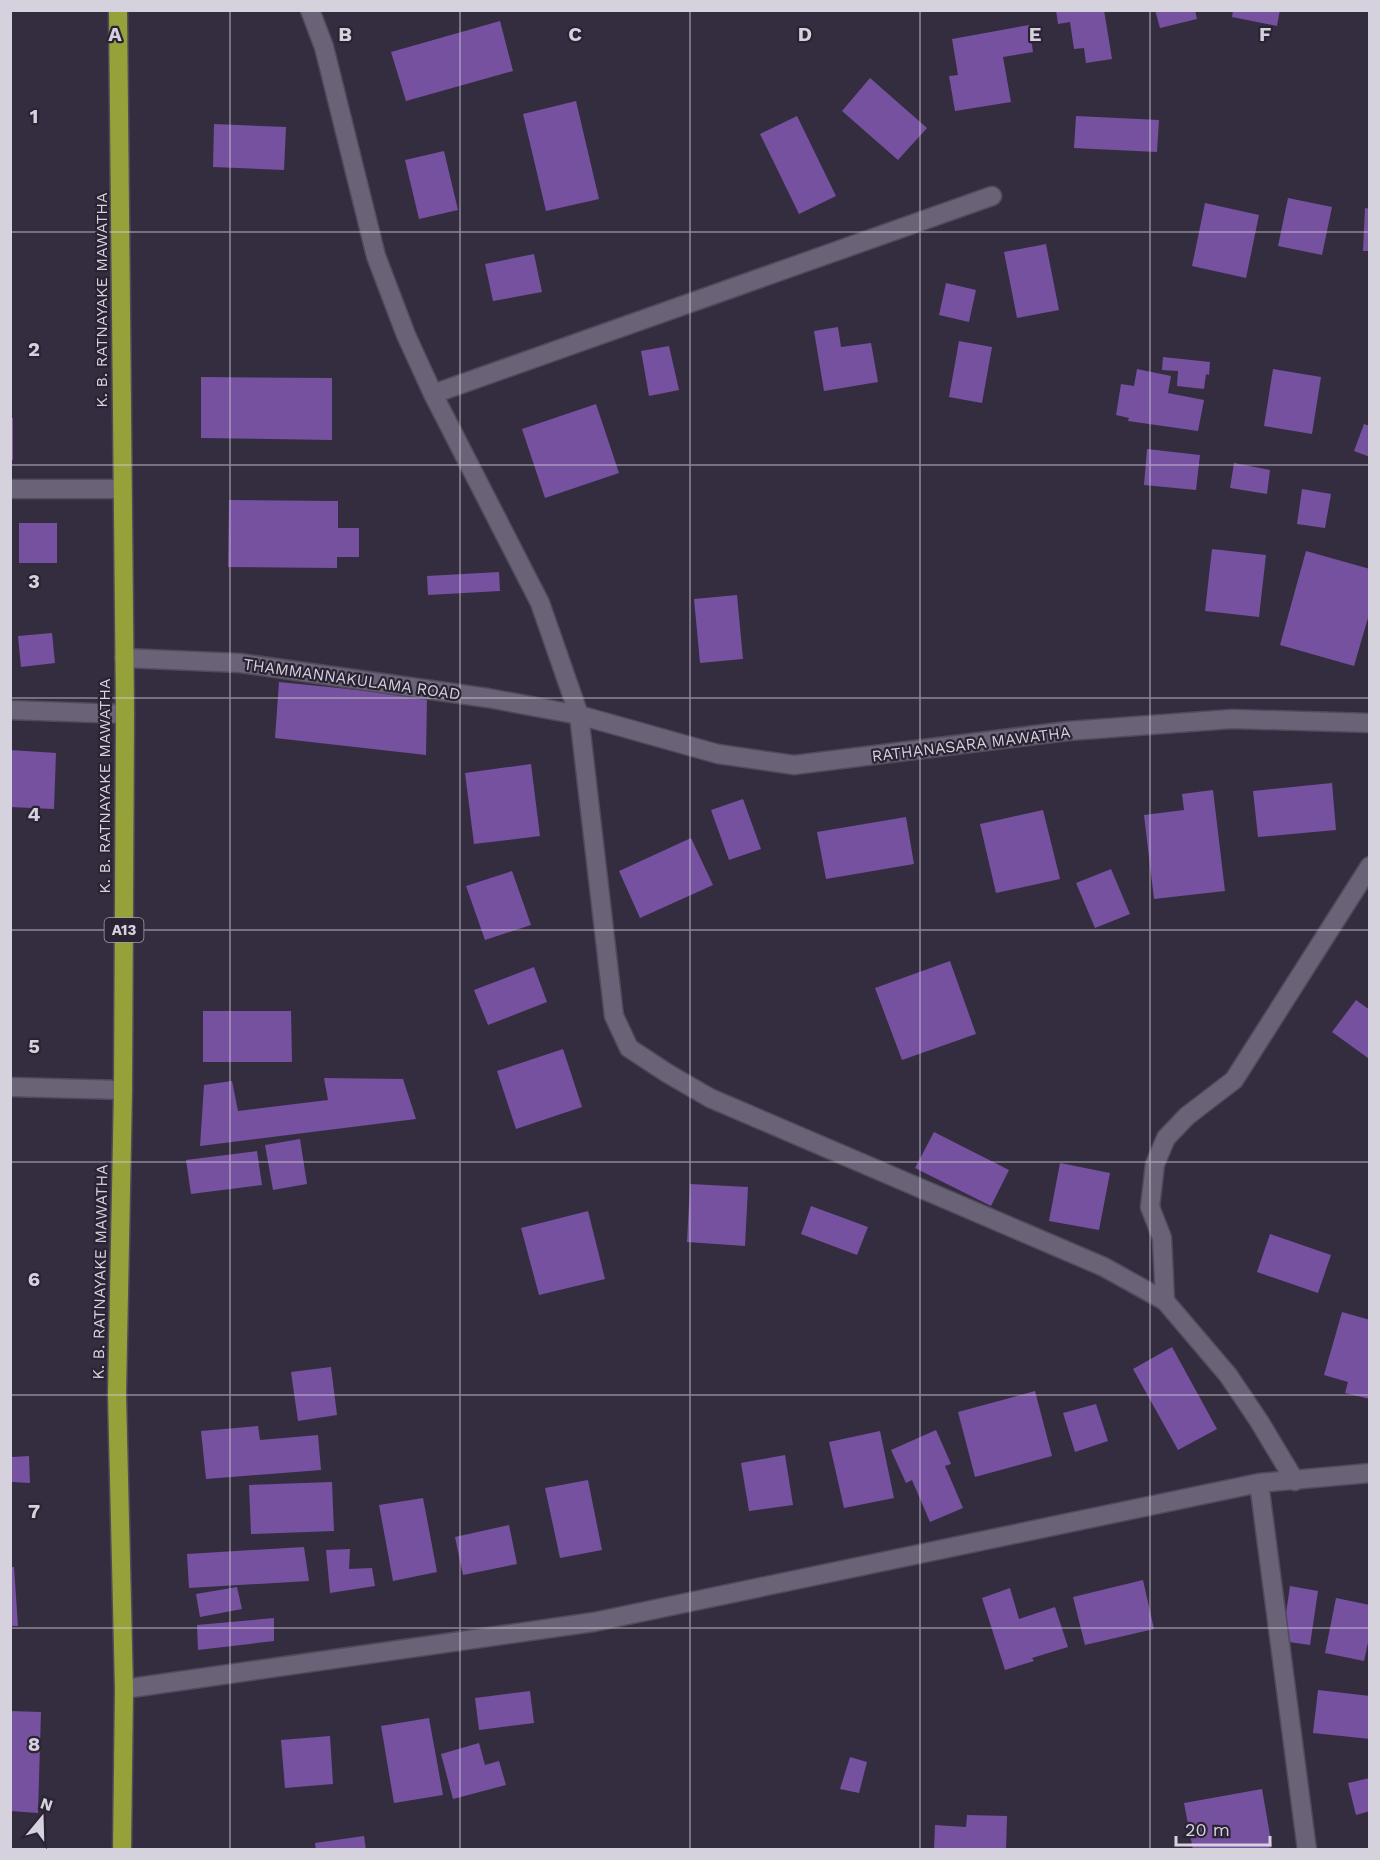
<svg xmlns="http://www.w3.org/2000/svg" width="1380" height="1860" viewBox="0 0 1380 1860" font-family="'Work Sans',sans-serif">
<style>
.building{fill:#7551a0}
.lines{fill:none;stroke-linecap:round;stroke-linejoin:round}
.minor-casing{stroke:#504a59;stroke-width:21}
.highway-casing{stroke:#504a59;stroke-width:21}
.minor{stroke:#6a6276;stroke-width:18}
.highway{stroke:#97a13a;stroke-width:18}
.grid{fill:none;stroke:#d6d2dd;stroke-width:1.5;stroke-opacity:0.55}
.labels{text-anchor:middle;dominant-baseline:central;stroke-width:4.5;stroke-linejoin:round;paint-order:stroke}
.shield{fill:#2a2334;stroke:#a29eaa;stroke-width:1.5}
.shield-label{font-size:15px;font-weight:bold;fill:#d6d2dd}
.street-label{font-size:16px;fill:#d6d2dd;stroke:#2a2334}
.grid-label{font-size:20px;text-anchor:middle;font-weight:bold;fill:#d6d2dd;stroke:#2a2334;stroke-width:4.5;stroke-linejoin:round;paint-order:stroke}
</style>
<rect width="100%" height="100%" fill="#342d3f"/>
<path class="building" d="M1056,10H1104L1112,59L1086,63L1084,48L1074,49L1070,22L1058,24Z
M1155,10H1195L1197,19L1160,28Z
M1233,10H1280L1277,26L1232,17Z
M500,21L513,71L406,101L391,52Z
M1029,25L1033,52L1003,57L1011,102L955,111L949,76L958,75L952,39Z
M870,78L927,128L898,160L842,111Z
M576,101L599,199L546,211L523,114Z
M797,116L836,196L799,214L760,134Z
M1076,116L1159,120L1157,152L1074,148Z
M214,124L286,127L284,170L213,167Z
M444,151L458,210L419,219L405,160Z
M1288,198L1332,207L1322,255L1278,246Z
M1205,203L1259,215L1246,278L1192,266Z
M1365,208L1370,209V251H1363Z
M1046,244L1059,310L1017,318L1004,252Z
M534,254L542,292L493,301L485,264Z
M946,283L976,290L969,322L939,315Z
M838,327L841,347L871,343L878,382L824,391L814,331Z
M959,341L992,347L982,403L949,397Z
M669,346L679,390L649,396L641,351Z
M1163,357L1210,362L1209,375L1206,374L1204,389L1177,386L1178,371L1162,370Z
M1137,369L1171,376L1168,393L1204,400L1198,431L1128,421L1129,418L1116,415L1121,384L1134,386Z
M1273,369L1321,377L1312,434L1264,426Z
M201,377L332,378V440L201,438Z
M596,404L619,473L545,498L522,429Z
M10,418H13V460H10Z
M1364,424L1370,426V457L1354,451Z
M1147,449L1200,455L1196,490L1144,485Z
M1234,463L1270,470L1267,494L1230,488Z
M1302,489L1331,494L1325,528L1297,524Z
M229,500L338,501V528H359V557H337V568L228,567Z
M19,523H57V563H19Z
M1212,549L1266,555L1259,617L1205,611Z
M1306,551L1370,569V611L1354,666L1280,645Z
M499,572L500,591L428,595L427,576Z
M737,595L743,659L700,663L694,599Z
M52,633L55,663L21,667L18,636Z
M279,682L427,697L426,755L275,738Z
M10,750L56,753L54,809L10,807Z
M531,764L540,836L474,844L465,773Z
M1332,783L1336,830L1258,837L1253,791Z
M1213,790L1225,891L1154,899L1144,815L1184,810L1182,794Z
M743,799L761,849L729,860L711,810Z
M1043,810L1060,879L996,893L980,824Z
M906,817L914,864L826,879L817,832Z
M691,838L713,885L640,918L619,871Z
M1111,869L1130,914L1095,928L1076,883Z
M512,871L531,925L485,940L466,886Z
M950,961L976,1034L902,1060L875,988Z
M534,967L547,1002L488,1025L474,990Z
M1356,1000L1370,1010L1368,1058L1332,1032Z
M203,1011H291L292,1062H203Z
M563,1049L582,1107L516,1129L497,1071Z
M324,1078L403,1079L416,1119L200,1146L204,1085L232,1081L238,1111L328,1100Z
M934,1132L1009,1170L991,1206L915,1168Z
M300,1139L307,1184L273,1190L265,1145Z
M257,1151L262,1185L191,1194L186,1160Z
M1060,1163L1110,1173L1099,1230L1049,1221Z
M690,1184L748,1187L745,1246L687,1242Z
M811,1206L868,1227L857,1255L801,1234Z
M588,1211L605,1279L539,1295L521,1228Z
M1270,1234L1331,1255L1318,1293L1257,1272Z
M1342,1312L1370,1320V1399L1345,1393L1348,1382L1324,1375Z
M1172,1347L1217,1429L1178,1450L1133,1369Z
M331,1367L337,1415L298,1421L291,1372Z
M1035,1391L1052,1456L975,1477L958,1412Z
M1096,1404L1108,1441L1075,1452L1063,1413Z
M258,1426L260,1440L318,1435L321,1470L206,1479L201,1431Z
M936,1430L951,1464L945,1466L963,1508L930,1522L912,1480L906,1483L891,1450Z
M880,1431L894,1498L844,1508L829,1442Z
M785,1455L793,1505L749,1511L741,1463Z
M29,1456L30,1483L12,1482V1457Z
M588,1480L602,1550L560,1558L545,1488Z
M332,1482L334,1531L251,1534L249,1485Z
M423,1498L437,1572L393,1581L379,1505Z
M509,1525L517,1564L463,1575L455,1537Z
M304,1547L309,1581L189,1588L187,1554Z
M350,1549L349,1569L372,1568L375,1586L330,1593L326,1550Z
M10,1567H14L18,1626H10Z
M1143,1580L1154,1629L1085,1645L1073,1597Z
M1290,1586L1318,1591L1310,1645L1282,1641Z
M237,1587L242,1609L200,1617L196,1594Z
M1010,1588L1019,1619L1055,1607L1068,1647L1032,1658L1034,1661L1005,1670L982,1598Z
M1336,1598L1370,1605V1633L1364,1661L1325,1653Z
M274,1618V1641L198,1650L197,1625Z
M1318,1690L1370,1696V1739L1313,1733Z
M530,1691L534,1723L479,1730L475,1698Z
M10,1711L41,1712L38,1813L10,1811Z
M429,1718L443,1795L394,1803L381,1726Z
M330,1736L333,1784L285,1788L281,1740Z
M479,1743L485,1765L499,1761L506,1785L453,1799L441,1754Z
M850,1757L867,1762L859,1793L840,1789Z
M1370,1778V1811L1356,1815L1348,1783Z
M1262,1789L1272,1847L1261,1850H1193L1184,1803Z
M967,1815L1007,1816L1006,1850H934L935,1825L966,1827Z
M364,1836L366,1850H316L315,1843Z"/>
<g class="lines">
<g class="minor-casing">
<path id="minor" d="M310,10L324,47L376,256L406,335L433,394L540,603L579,715L614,1016L629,1048L667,1073L710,1098L1104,1267L1165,1301L1228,1375L1259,1421L1295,1481
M433,394L992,196
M10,489H122
M124,658L240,663L488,698L579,715L718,754L794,765L1068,731L1232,719L1370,723
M10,710L125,714
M10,1087L123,1090
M1165,1301L1162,1238L1150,1207L1155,1164L1166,1138L1187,1116L1234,1080L1370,866
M1259,1483L1307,1850
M124,1689L594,1622L1259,1483L1370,1473"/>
</g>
<g class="highway-casing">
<path id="highway" d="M118,10L125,714L123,1090L117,1394L124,1689L122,1850"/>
</g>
<use href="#minor" class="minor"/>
<use href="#highway" class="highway"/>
</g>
<path class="grid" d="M230,10V1850M460,10V1850M690,10V1850M920,10V1850M1150,10V1850M10,232H1370M10,465H1370M10,698H1370M10,930H1370M10,1162H1370M10,1395H1370M10,1628H1370"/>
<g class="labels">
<rect class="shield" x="104.5" y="918" width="39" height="24" rx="4.5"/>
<g class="shield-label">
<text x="124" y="930">A13</text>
</g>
<g class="street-label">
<text transform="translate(101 300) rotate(-90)">K. B. RATNAYAKE MAWATHA</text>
<text transform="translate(352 679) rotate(8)">THAMMANNAKULAMA ROAD</text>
<text transform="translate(971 744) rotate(-7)">RATHANASARA MAWATHA</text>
<text transform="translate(104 786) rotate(-90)">K. B. RATNAYAKE MAWATHA</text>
<text transform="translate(100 1272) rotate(-89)">K. B. RATNAYAKE MAWATHA</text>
</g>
</g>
<g class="grid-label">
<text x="115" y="41">A</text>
<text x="345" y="41">B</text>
<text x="575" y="41">C</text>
<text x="805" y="41">D</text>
<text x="1035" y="41">E</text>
<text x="1265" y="41">F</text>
<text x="34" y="123">1</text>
<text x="34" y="356">2</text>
<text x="34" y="588">3</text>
<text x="34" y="821">4</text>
<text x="34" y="1053">5</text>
<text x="34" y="1286">6</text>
<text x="34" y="1518">7</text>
<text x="34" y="1751">8</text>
</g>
<rect width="1380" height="1860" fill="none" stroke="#d6d2dd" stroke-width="24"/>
<g transform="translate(42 1818) rotate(19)" stroke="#2a2334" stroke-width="4.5" paint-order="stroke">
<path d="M0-4.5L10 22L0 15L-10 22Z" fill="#d6d2dd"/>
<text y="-9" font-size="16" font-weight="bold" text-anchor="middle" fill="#d6d2dd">N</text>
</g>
<path d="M1176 1836v9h94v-9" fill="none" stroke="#d6d2dd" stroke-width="3"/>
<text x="1185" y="1836" font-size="18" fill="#d6d2dd" stroke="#2a2334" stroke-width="4.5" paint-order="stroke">20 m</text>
</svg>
